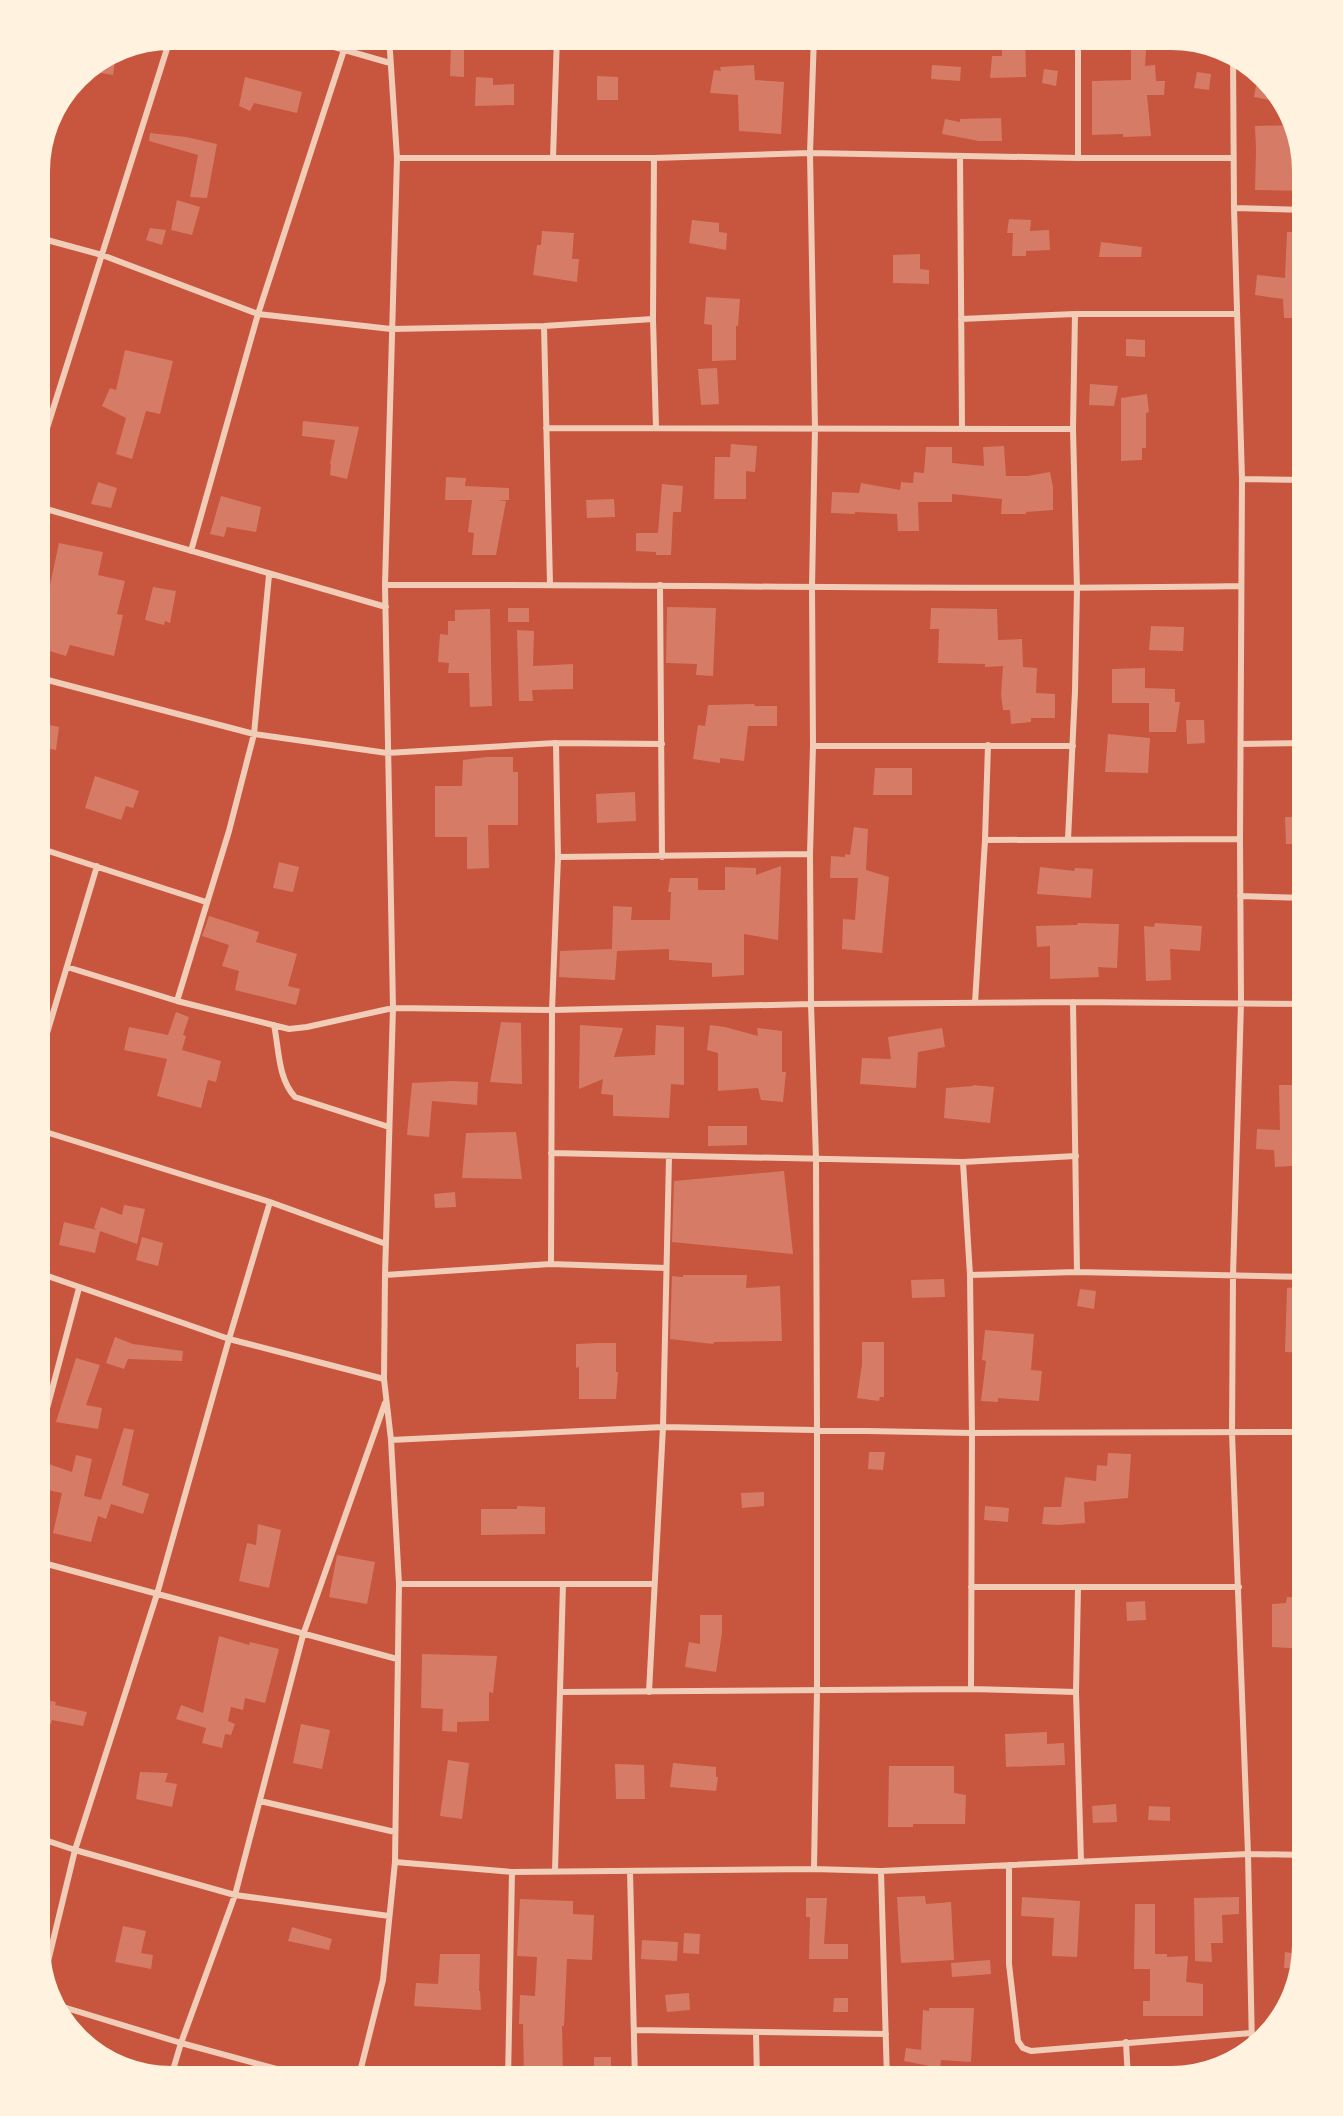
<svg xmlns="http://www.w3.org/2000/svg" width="1343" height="2116" viewBox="0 0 1343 2116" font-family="'Open Sans',sans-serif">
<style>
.building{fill:#d67c66}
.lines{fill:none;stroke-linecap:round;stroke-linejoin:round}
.minor{stroke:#f1ccb7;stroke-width:6}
.rim{fill:none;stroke:#fff3e0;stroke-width:8}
</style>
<rect width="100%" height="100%" fill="#c8553d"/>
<path class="building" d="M1004,36H1025L1026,77L990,78L992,56H1002V42H1004Z
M1131,36H1147L1145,66L1155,65L1156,81H1165L1164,95H1147L1151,136L1123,137V134L1092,135V81L1131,80Z
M451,43L464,44V77L450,76Z
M117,48L113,75L84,70Z
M754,65L755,80L784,82L781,134L739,131L738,95L710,93L714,70L721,71L720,67Z
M932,65L961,67L960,81L931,79Z
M1044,69L1058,71L1056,86L1042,83Z
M1197,72L1211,74L1209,90L1194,88Z
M597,76L618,77V100H597Z
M245,77L302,92L297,113L254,103L250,111L239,106Z
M476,77L493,78V85L514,84V105L475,106Z
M1257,80L1267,82L1286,103L1254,97Z
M1001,118L1002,141H979L942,134L945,119L960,122V119Z
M1296,125L1307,171V191L1255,190L1256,150L1255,126Z
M150,133L186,137L217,144L207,198L190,197L198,155L149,141Z
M177,200L200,207L192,235L171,230Z
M1009,219L1031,220L1030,231L1049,230L1050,250L1026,251V256H1012L1013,233H1007Z
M692,220L719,223V232L727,233L726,250L689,243Z
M150,228L166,230L162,245L146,240Z
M542,231L574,233L572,259H579L577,282L533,275L537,245H541Z
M1287,232H1307L1304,318H1284L1283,299L1255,295L1257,275L1285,278Z
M1101,242L1142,247L1141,257H1099Z
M920,254V269L929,270V284L893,283V255Z
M706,297L740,299L738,326H736V360L712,361V325L704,324Z
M1126,339L1145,340V357L1126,356Z
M125,350L173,361L160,414L146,411L132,459L116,454L126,418L102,406L110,388L116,390Z
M717,368L719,404L701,405L698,369Z
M1090,384L1118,386L1114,406L1089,405Z
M1147,394L1149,412L1146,413V448H1142V460L1121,461V398Z
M303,421L359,427L347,479L330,475L331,464H330L335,440L302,436Z
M731,444L757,446L755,472L746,471V499H714L715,457H730Z
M1004,446L1006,476H1028L1050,472L1053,487V510L1026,512V514H1001L1002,499L952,494V502H918L919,531H898L897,514L855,512V514L831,513L832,492L859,493L861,483L900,490L901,482L913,483L914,472L924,473L926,447H952V463L984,466L983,447Z
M446,477L466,478L465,486L509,488V500H497L506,501L496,555H472L474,533L468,532L472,500H445Z
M98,482L117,488L111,508L91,504Z
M662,484L683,486L681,512H673L671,555H656V552L636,551V533H658Z
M221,496L261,507L256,532L227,527L224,537L210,534Z
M614,499L615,517L587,518L586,500Z
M59,543L103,552L98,575L125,581L117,614L123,615L114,656L70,645L66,656L36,647V631L42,605L36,603V589L40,580L50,585Z
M153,587L176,591L170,623L165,621L164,625L145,620Z
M667,607L716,608L713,676L696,675L697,664L666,663Z
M508,608H529V622H508Z
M931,608L997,609L998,640L1022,639L1023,667L1037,668L1036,693L1055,694V718H1031V722L1011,724L1010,710H1003L1001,694L1003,666L985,667V664L938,663L939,629H930Z
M490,609L492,706L470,707L469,673H448L449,663L438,662L440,634L448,635V621H455V610Z
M1151,626L1184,627L1183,651L1149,650Z
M517,630L534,631L533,666L573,664V689L532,690L533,701H519Z
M1145,668V688L1175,689V702H1180L1176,732H1149V703H1112V669Z
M754,704L755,706H777V726H748L744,761L720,758V763L693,759L698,725L705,726L708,705Z
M1186,720H1204L1205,743L1187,744Z
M36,722L59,727L56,750L36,746Z
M1108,734L1150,738L1148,773L1105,772Z
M486,757H513V772H518V825H488L489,868L467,869V837H435V786H462L463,760Z
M875,768H912V795H873Z
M95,776L139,791L133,808L126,806L121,820L85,808Z
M635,792L636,821L597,823L596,794Z
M1285,817H1306V844H1286Z
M854,827L868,829L866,870L889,877L882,953L842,949L843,919L855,920L858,878H830L831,856L845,857V854L850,855Z
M279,862L299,867L293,892L273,888Z
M781,866L778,940L744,934V975L712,977V963L669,960V949L617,951L615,980L559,977L560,951L612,949L613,906L632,907L631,920H670L671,892H668L670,878H698V890H725V867L756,868V875Z
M1040,867L1074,871L1075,868L1093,869L1091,898L1037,894Z
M209,916L259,932L256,942L297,954L288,986L300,989L296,1005L235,990L239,971L222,966L229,945L202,936Z
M1078,923L1119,924L1117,968L1098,967L1099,977L1050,979V946L1037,947L1036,926L1077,925Z
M1155,923L1202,926L1200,951L1170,949L1171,980L1146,981L1144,926L1154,927Z
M176,1012L189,1017L183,1035L186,1036L182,1050L221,1061L216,1082L208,1080L201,1108L157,1096L167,1059L124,1050L129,1027L168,1035Z
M501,1022L521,1023L522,1084L490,1082Z
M580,1025L623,1028L614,1057L655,1055L656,1025L684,1027V1085L671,1084L669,1118L613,1116V1095L601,1094L603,1079L579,1089Z
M710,1025L725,1027L758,1036L757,1028L782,1031V1072H786L783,1102L761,1100L758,1088L718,1091V1053L707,1050Z
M942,1028L945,1047L918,1052L916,1088L860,1084L862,1058L891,1059L888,1037Z
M452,1081L478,1082L477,1105L432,1101L429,1137L407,1135L412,1083Z
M973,1085L994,1087L990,1123L944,1118L946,1088L973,1086Z
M1279,1085H1303L1304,1130H1307V1165L1275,1167L1274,1150L1256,1149L1257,1129L1280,1130Z
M708,1126H747V1145L708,1146Z
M516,1132L522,1179L462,1178L466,1133Z
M784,1171L793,1254L672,1242L674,1181Z
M455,1192L456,1207L435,1208L434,1194Z
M124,1205L145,1209L137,1244L100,1231L95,1253L59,1245L64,1222L97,1230L94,1228L101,1207L122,1215Z
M142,1237L163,1243L158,1266L136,1260Z
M683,1275H747L746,1288L780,1286L782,1341L714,1342L713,1344L670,1339L672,1276L683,1277Z
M944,1279L945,1297L912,1298L911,1280Z
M1307,1286L1306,1353L1285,1352L1287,1288Z
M1080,1289L1096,1291L1094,1309L1077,1306Z
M985,1330L1034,1334L1031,1370L1042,1371L1039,1401L998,1398V1402L981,1401L986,1361L982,1360Z
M115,1337L133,1344L183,1351L182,1361L128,1359L124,1369L106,1363Z
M862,1342H884V1397H880L879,1401L857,1398L862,1364Z
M598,1343H616V1372H618L616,1399H579V1367L576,1368V1344Z
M76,1358L100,1365L86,1405L102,1408L98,1429L56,1422Z
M124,1428L134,1430L122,1485L149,1494L143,1514L111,1504L106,1519L98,1516L91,1542L53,1533L62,1493L48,1490V1487L36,1483L43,1462L72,1472L76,1455L92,1459L84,1496L101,1500Z
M869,1452H885L883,1470L868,1469Z
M1108,1453L1131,1454L1128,1498L1084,1502L1085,1523L1058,1525L1042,1524L1044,1507H1061L1065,1477L1096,1481L1097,1465L1107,1466Z
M764,1492V1506L742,1508L741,1493Z
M517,1506L545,1507V1534L481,1535V1509H517Z
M985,1506L1009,1508L1008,1522L984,1520Z
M258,1524L281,1530L269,1588L239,1581L247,1543L256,1545Z
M337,1555L375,1562L367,1604L329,1597Z
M1287,1597L1307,1598V1649L1272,1647V1604L1286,1603Z
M1145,1601L1146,1620L1127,1621L1126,1602Z
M700,1615H722V1633L716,1672L685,1667L689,1642L700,1644Z
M219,1636L249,1645L250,1642L279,1649L265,1703L245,1698L243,1710L231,1707L228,1721L235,1724L231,1735L225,1734L222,1748L202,1743L206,1728L176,1719L181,1705L203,1713Z
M422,1654L497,1656L493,1693L489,1692V1721L457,1722V1732L442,1731L443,1709L421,1708Z
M36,1698L56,1702L55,1705L87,1712L83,1726L52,1720L51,1724L36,1721Z
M301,1724L330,1730L322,1769L293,1763Z
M1047,1732V1744L1064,1743L1065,1765L1006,1767L1005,1734Z
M448,1760L469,1763L462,1819L440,1816Z
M673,1763L716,1767V1777H718L716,1791L670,1787Z
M615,1764L644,1765L645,1799H616Z
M889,1766H954V1793L966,1795L965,1824H913V1827H888Z
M140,1772L168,1773L165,1782L177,1784L172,1807L136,1799Z
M1116,1804L1117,1822L1093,1823L1092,1806Z
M1149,1806L1170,1807V1821L1148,1820Z
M925,1896L926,1904L951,1902L954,1960L901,1963L897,1897Z
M1022,1897L1080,1901L1077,1957L1052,1956L1054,1918L1021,1916Z
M1239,1897V1914L1222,1915L1223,1943H1211L1212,1962L1195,1961L1194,1898Z
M806,1898H827L824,1944H848V1959H809L810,1917H806Z
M520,1899L573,1901V1914L594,1915L592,1960L567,1959L564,2026H562L563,2076L524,2077L523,2024H519L520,1995L535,1996L537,1957L517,1956Z
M1135,1904H1155V1954H1167V1957L1188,1956L1186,1982L1203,1984V2016H1143V2001H1150V1969H1134Z
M123,1926L146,1931L141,1953L153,1955L151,1969L115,1962Z
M292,1927L332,1939L329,1950L288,1941Z
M684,1933L700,1934L699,1954L683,1953Z
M642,1940L678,1942L677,1961L641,1959Z
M1285,1952L1304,1955L1301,1969L1284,1968Z
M440,1954H480L479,1991H480L481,2010L414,2006L416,1983L438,1984Z
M990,1960L991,1974L952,1977L951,1963Z
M689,1993L690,2010L667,2012L665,1995Z
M834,1998H848V2012H833Z
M929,2008H974L971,2062L941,2060L940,2068L904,2061L906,2048L921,2050L923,2010L929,2011Z
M594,2057H611V2080H594Z"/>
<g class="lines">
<path class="minor" d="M296,36L390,63
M1233,54L1234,208L1242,479L1240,839L1241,1003L1233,1276L1232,1433L1248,1854L1252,2047
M960,156L962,428
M397,158H654L810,153L1078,158H1233
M553,158L557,36
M654,158L653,319L656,428
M1078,158V36
M1234,208L1307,210
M36,237L102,255L258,314L391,329L544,326L653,319
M961,319L1075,314H1237
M544,326L550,584
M546,428L1073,429
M36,463L171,36
M1242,479L1307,480
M36,506L386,607
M191,551L258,314L344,50
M385,585C670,584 955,591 1240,586
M660,585L662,857
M36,677L254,734L387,753L556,743L662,744
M1241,744L1307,743
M813,746H1073
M985,840L1240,839
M1068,840L1075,691L1077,589L1073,429L1075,314
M36,847L206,902
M558,857L810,854
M1240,896L1307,898
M67,967L177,1001L289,1029L307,1027L393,1008L552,1010L811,1004L1073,1002L1307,1004
M177,1001L229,831L254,734L269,575
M1073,1002L1077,1272
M975,1003L985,840L988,745
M274,1025C279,1049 278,1079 295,1097L389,1127
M36,1070L97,866
M36,1129L270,1202L386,1244
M551,1153L963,1162L1076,1156
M963,1162L970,1275L972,1433L971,1689
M551,1264L552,1010L558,857L556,743
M36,1272L229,1339L384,1379
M385,1275L551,1264L666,1268
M970,1275L1077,1272L1307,1277
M36,1394L49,1397
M391,1440L663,1427L972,1433L1307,1432
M36,1450L79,1288
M36,1561L397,1659
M399,1584H654
M971,1587H1239
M1078,1587L1076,1692L1081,1861
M561,1692L971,1689L1076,1692
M649,1692L663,1427L669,1157
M260,1801L395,1832
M36,1837L75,1850L235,1895L389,1916
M395,1862L512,1872L814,1869L881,1871L1248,1854L1307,1855
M1009,1865V1964L1018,2041L1023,2048L1031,2051L1251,2033
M814,1869L817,1691V1429L816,1159L811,1004L810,854L813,746L812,587L815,428L810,153L814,36
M555,1871L563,1584
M630,1871L635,2080
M881,1871L887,2080
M44,1978L75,1850L157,1594L229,1339L270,1202
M50,2003L181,2043L317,2080
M634,2030L886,2034
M756,2032L757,2080
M1126,2042L1128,2080
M170,2080L181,2043L235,1895L303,1635L385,1403
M358,2080L383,1980L395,1862L399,1584L391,1440L384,1379L385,1275L393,1008L385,585L397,158L389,36
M508,2080L512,1872"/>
</g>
<path d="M0 0H1343V2116H0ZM171 46H1171A125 125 0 0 1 1296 171V1945A125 125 0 0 1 1171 2070H171A125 125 0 0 1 46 1945V171A125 125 0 0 1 171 46Z" fill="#fff3e0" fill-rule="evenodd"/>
<path class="rim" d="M171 46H1171A125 125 0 0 1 1296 171V1945A125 125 0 0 1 1171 2070H171A125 125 0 0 1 46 1945V171A125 125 0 0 1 171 46Z"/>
</svg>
